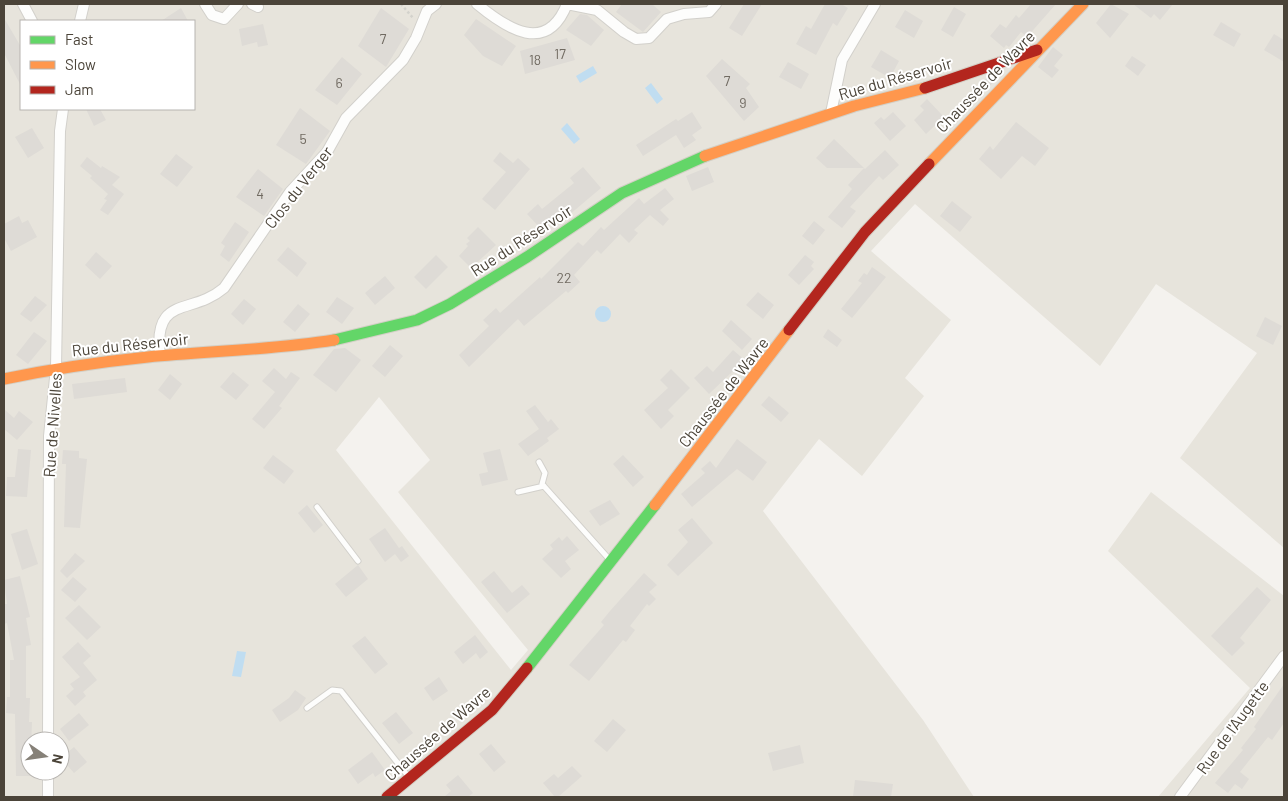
<svg xmlns="http://www.w3.org/2000/svg" width="1288" height="801" viewBox="0 0 1288 801" font-family="Barlow,sans-serif">
<style>
.residential{fill:#e7e4dc;fill-rule:evenodd}
.water{fill:#c0ddf1}
.building{fill:#dedbd6}
.lines{fill:none;stroke-linecap:round;stroke-linejoin:round}
.lane-casing{stroke:#d2d0cb;stroke-width:7}
.street-casing{stroke:#d2d0cb;stroke-width:12}
.fast-casing{stroke:#d3cfc5;stroke-width:13}
.slow-casing{stroke:#d3cfc5;stroke-width:13}
.jam-casing{stroke:#d3cfc5;stroke-width:13}
.path{stroke:#d3d2cc;stroke-width:2.5;stroke-dasharray:2.5 2.5;stroke-linecap:butt}
.lane{stroke:#fdfdfc;stroke-width:5}
.street{stroke:#fdfdfc;stroke-width:10}
.fast{stroke:#63d668;stroke-width:11}
.slow{stroke:#ff974d;stroke-width:11}
.jam{stroke:#b3261e;stroke-width:11}
.labels{text-anchor:middle;dominant-baseline:central;stroke-width:4;stroke-linejoin:round;paint-order:stroke}
.number-label{font-size:14px;fill:#706a61}
.street-label{font-size:16px;fill:#4b4439;stroke:#fff}
</style>
<rect width="100%" height="100%" fill="#f4f2ee"/>
<path class="residential" d="M4,4H1284V548L1180,458L1257,353L1156,284L1100,366L915,204L871,251L951,320L905,378L924,396L862,476L819,439L763,511L923,720L974,797H4ZM21,21H194V109H21ZM379,397L430,460L398,492L528,650L511,670L336,450ZM30,741H60V771H30Z
M1151,492L1284,596V797H1158L1250,688L1108,551Z"/>
<path class="water" d="M593,66L597,73L580,83L576,76Z
M651,83L663,99L657,104L645,88Z
M567,123L580,139L574,144L561,129Z
M595 314a8 8 0 1 1 16 0a8 8 0 1 1-16 0Z
M237,651L246,652L241,677L232,676Z"/>
<path class="building" d="M622,4H652L661,12L643,32L616,12Z
M744,4H762L742,36L729,28Z
M825,4H841L848,8L837,26L833,23L816,55L796,44L806,26L811,29Z
M1031,4H1056L1027,37L1021,32L1009,47L1006,45L1004,48L990,36L1000,24L1006,28L1016,15L1019,18Z
M1111,4L1129,14L1110,38L1096,23Z
M1133,4H1173L1160,20L1154,14L1151,18Z
M954,7L966,14L953,37L941,30Z
M181,8L188,21H161Z
M381,8L409,29L386,67L358,46Z
M905,10L923,21L914,38L895,27Z
M580,14L587,15L604,30L591,46L566,30Z
M4,18L21,47V86L4,53Z
M476,19L516,46L502,66L483,56L464,35Z
M1221,22L1241,34L1234,47L1213,35Z
M263,24L268,45L258,47L257,42L242,46L239,29Z
M1274,34L1284,40V62L1264,50Z
M567,38L575,60L525,74L520,51Z
M1053,47L1063,55L1054,66L1059,70L1052,78L1038,67Z
M881,50L899,61L890,78L871,67Z
M1132,56L1146,65L1138,76L1125,66Z
M342,57L362,74L337,105L315,90Z
M722,59L750,84L746,88L759,107L744,121L706,76Z
M788,62L809,74L801,89L779,77Z
M996,74L998,77L987,89L979,82Z
M927,99L944,117L926,134L914,120L924,110L920,106Z
M300,108L330,131L306,164L276,145Z
M86,109H100L106,120L94,126Z
M692,112L702,128L692,135L696,140L684,148L676,135L643,156L636,145L676,119L678,121Z
M893,112L906,126L890,141L874,123L881,117L884,120Z
M1016,122L1049,148L1035,166L1022,156L1001,179L979,159L990,146L993,150Z
M32,128L44,148L28,158L15,137Z
M834,139L865,169L885,150L899,165L883,180L879,176L850,207L856,211L842,228L828,217L852,189L848,185L864,168H827L816,158Z
M500,152L513,163L518,158L530,169L495,210L482,199L506,172L493,161Z
M176,154L193,167L177,187L160,174Z
M87,157L101,168L102,166L120,177L112,185L124,194L108,215L100,210L107,200L104,199L108,194L90,178L92,176L80,166Z
M583,167L601,188L569,215L564,209L542,230L527,214L538,204L542,209L574,183L570,178Z
M708,167L714,182L692,191L686,176Z
M258,169L283,189L264,216L236,197Z
M665,188L674,199L660,210L669,219L663,226L650,215L634,230L638,233L629,243L620,234L601,254L597,250L574,275L580,282L568,293L566,291L524,326L518,319L469,367L459,355L489,326L483,320L496,308L500,313L540,277L541,279L578,242L583,246L601,227L604,230L639,198L644,204Z
M952,201L972,217L960,232L940,216Z
M19,216L22,223L28,220L37,237L11,251L4,238V224Z
M814,221L825,230L813,245L802,236Z
M235,222L249,232L229,262L220,255L225,246L221,243Z
M478,227L496,245L471,268L459,256L468,246L466,244L470,241L467,238Z
M288,247L307,263L297,277L277,260Z
M96,252L112,266L100,279L85,265Z
M436,255L448,267L426,289L414,277Z
M805,255L814,262L811,266L814,269L799,285L788,275Z
M872,267L886,277L852,318L841,309L862,283L858,281L864,273L867,275Z
M385,276L395,288L375,305L365,293Z
M758,292L774,305L763,319L746,305Z
M35,296L47,305L31,322L20,314Z
M337,297L354,308L342,324L326,312Z
M244,299L256,309L243,325L231,314Z
M298,304L310,314L295,332L283,322Z
M1265,317L1282,326L1273,345L1256,336Z
M731,320L752,339L742,350L722,331Z
M828,329L842,340L837,347L823,337Z
M34,332L47,341L28,364L16,355Z
M390,345L403,356L385,377L372,366Z
M345,348L361,360L336,392L313,375L334,349Z
M733,350L747,362L736,374L733,371L709,394L694,378L707,366L713,372Z
M274,368L286,379L291,372L300,378L279,406L282,408L264,429L252,419L275,392L262,381Z
M671,369L690,388L668,410L674,416L661,429L644,410L668,388L660,380Z
M233,372L249,385L236,400L220,387Z
M170,374L182,384L170,400L158,390Z
M125,378L127,392L74,399L72,384Z
M769,396L789,413L781,422L761,405Z
M535,405L548,422L551,419L559,429L547,438L549,441L528,456L518,444L539,429L526,411Z
M4,409L14,418L19,411L33,422L17,440L4,429Z
M737,439L767,462L753,481L737,469L692,507L681,494L705,473L701,469L710,461L716,468Z
M18,449L31,450L27,497L6,496L7,477H15Z
M500,449L508,480L482,486L479,474L488,472L483,453Z
M63,450L79,451V458L87,459L80,528L64,527L66,464H62Z
M273,455L294,471L284,484L263,468Z
M623,455L644,477L633,487L613,464Z
M610,500L620,514L600,526L589,511Z
M307,505L323,525L314,533L298,513Z
M692,518L713,543L678,576L667,565L688,542L678,530Z
M385,528L399,548L402,546L409,556L401,562L395,554L385,562L369,539Z
M27,529L38,564L22,570L11,534Z
M567,536L579,550L565,561L571,569L561,578L542,559L553,549L550,545L559,537L562,541Z
M75,553L85,561L67,578L60,571Z
M358,565L368,579L346,597L335,584Z
M494,571L512,593L522,585L530,594L507,613L481,582Z
M644,573L657,585L649,592L656,599L649,606L647,604L630,626L635,630L626,642L623,640L589,681L569,665L604,625L601,622L610,611Z
M20,576L30,617L26,618L31,645L26,646V698H30L29,722H32L30,776H16L15,714L6,713L7,697H10V660H14L7,623L4,624V604H7L4,580Z
M73,577L87,589L75,602L61,590Z
M1257,587L1271,600L1240,638L1245,643L1232,656L1211,636Z
M79,605L101,627L87,640L65,618Z
M475,635L488,652L480,659L476,653L463,664L454,652Z
M365,636L388,664L375,674L352,646Z
M78,642L91,656L83,663L97,680L83,692L86,696L75,706L66,696L74,689L70,684L80,677L62,657Z
M439,677L448,691L433,701L424,688Z
M1284,684V723L1272,740L1268,737L1240,772L1249,779L1242,789L1235,784L1228,793L1215,783L1243,750L1241,748L1256,729L1254,727Z
M295,690L306,698L298,710L280,722L272,710L289,698Z
M396,712L413,733L399,744L382,723Z
M79,713L89,725L69,741L60,729Z
M613,719L626,730L607,752L594,741Z
M491,744L506,762L494,772L479,754Z
M800,745L804,763L773,771L768,753Z
M74,747L87,762L74,773L61,758Z
M372,752L385,770L375,777L373,773L358,784L348,770Z
M572,766L582,776L558,797H555L543,783L554,774L558,778Z
M458,775L473,793L468,797H444L451,791L446,785Z
M855,780L893,784L891,797H853Z"/>
<g class="lines">
<g class="lane-casing">
<path id="lane" d="M539,462L545,473L542,484L609,559
M518,492L544,486
M317,507L358,561
M307,708L332,690L341,691L408,776"/>
</g>
<g class="street-casing">
<path id="street" d="M23,4L32,21
M205,4L212,15L224,19L238,4
M252,4L258,7
M477,4C507,29 547,55 567,4
M567,4L597,10L624,32L636,39L649,38L667,19L684,14L709,12L716,4
M80,21L84,4
M831,113L842,60L875,4
M160,356C153,294 191,316 224,288L290,192L327,152L346,118L403,60L416,38L427,11L436,4
M48,741L49,436L56,368L60,131L63,109
M48,771V797
M1180,797L1284,656"/>
</g>
<g class="fast-casing">
<path id="fast" d="M334,340L417,320L450,304L527,257L622,193L705,156
M527,668L655,505"/>
</g>
<g class="slow-casing">
<path id="slow" d="M705,156L854,106L925,88
M929,164L1083,4
M4,379C52,369 99,362 148,357C210,351 272,350 334,340
M655,505L789,330"/>
</g>
<g class="jam-casing">
<path id="jam" d="M925,88L1037,50
M789,330L865,232L929,164
M387,797L492,710L527,668"/>
</g>
<path class="path" d="M401,4L413,18"/>
<use href="#lane" class="lane"/>
<use href="#street" class="street"/>
<use href="#fast" class="fast"/>
<use href="#slow" class="slow"/>
<use href="#jam" class="jam"/>
</g>
<g class="labels">
<g class="number-label">
<text x="383" y="38">7</text>
<text x="560" y="53">17</text>
<text x="535" y="59">18</text>
<text x="727" y="80">7</text>
<text x="339" y="82">6</text>
<text x="743" y="102">9</text>
<text x="303" y="138">5</text>
<text x="260" y="193">4</text>
<text x="564" y="277">22</text>
</g>
<g class="street-label">
<text transform="translate(895 78) rotate(-16)">Rue du Réservoir</text>
<text transform="translate(985 81) rotate(-46)">Chaussée de Wavre</text>
<text transform="translate(298 187) rotate(-52)">Clos du Verger</text>
<text transform="translate(521 240) rotate(-33)">Rue du Réservoir</text>
<text transform="translate(130 344) rotate(-6)">Rue du Réservoir</text>
<text transform="translate(723 392) rotate(-52)">Chaussée de Wavre</text>
<text transform="translate(52 425) rotate(-86)">Rue de Nivelles</text>
<text transform="translate(1232 727) rotate(-54)">Rue de l'Augette</text>
<text transform="translate(437 733) rotate(-41)">Chaussée de Wavre</text>
</g>
</g>
<rect width="1288" height="801" fill="none" stroke="#4b4439" stroke-width="10"/>
<rect x="20" y="20" width="175" height="90" fill="#ffffff" stroke="#b7b4b0"/>
<rect x="30" y="36" width="25" height="8" fill="#63d668" stroke="#b7b4b0"/>
<text x="65" y="45" font-size="15" fill="#4b4439">Fast</text>
<rect x="30" y="61" width="25" height="8" fill="#ff974d" stroke="#b7b4b0"/>
<text x="65" y="70" font-size="15" fill="#4b4439">Slow</text>
<rect x="30" y="86" width="25" height="8" fill="#b3261e" stroke="#b7b4b0"/>
<text x="65" y="95" font-size="15" fill="#4b4439">Jam</text>
<g transform="translate(45 756) rotate(103)"><circle r="24" fill="#ffffff" stroke="#b7b4b0"/>
<path d="M0-4L9 19L0 12L-9 19Z" fill="#868178"/>
<text y="-8" font-size="14" font-weight="bold" text-anchor="middle" fill="#4b4439">N</text>
</g>
</svg>
